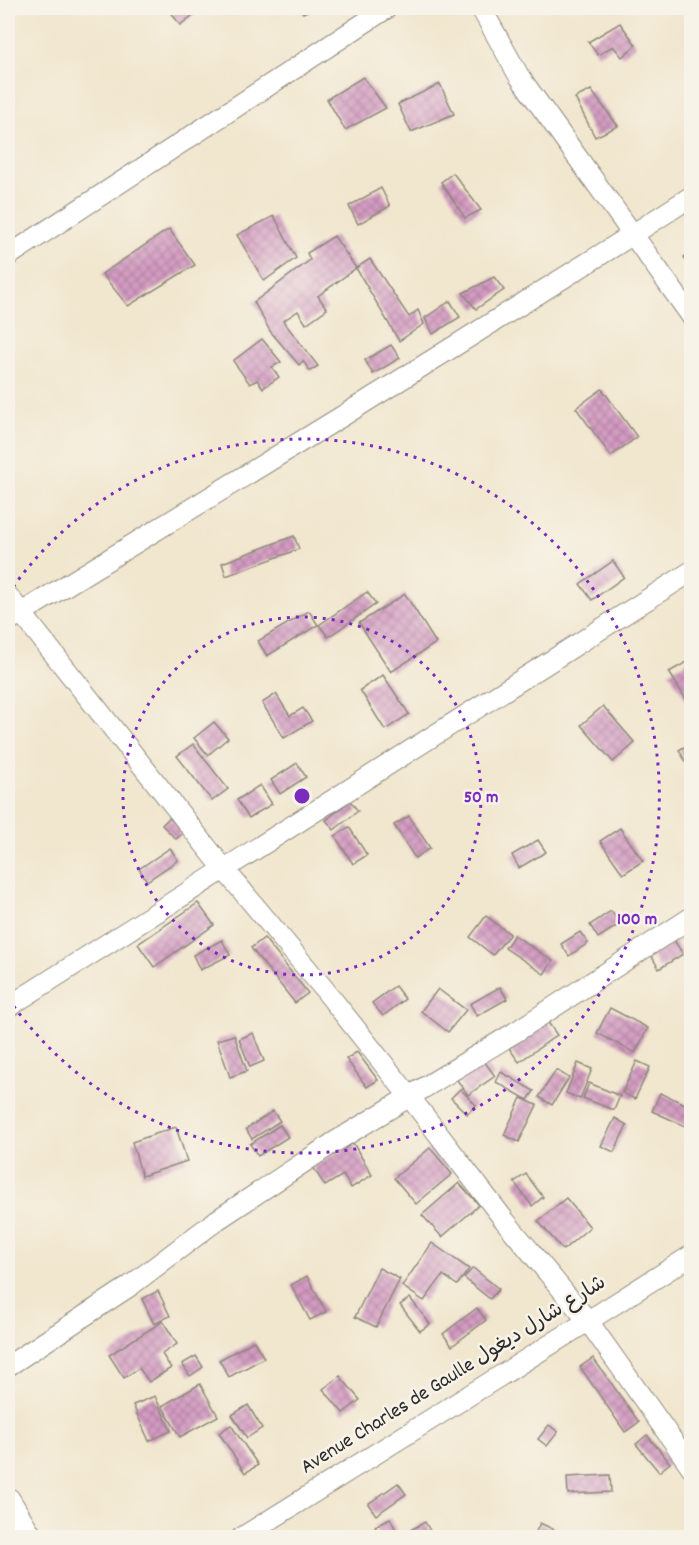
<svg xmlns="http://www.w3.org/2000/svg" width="699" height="1545" font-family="Dekko,'Playpen Sans Arabic',sans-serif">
  <defs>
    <pattern id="building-cross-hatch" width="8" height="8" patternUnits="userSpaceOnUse" patternTransform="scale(1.5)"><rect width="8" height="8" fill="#d49bc2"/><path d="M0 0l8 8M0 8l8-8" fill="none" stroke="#ac7f9e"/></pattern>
  </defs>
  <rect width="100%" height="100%" fill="#f7f3e8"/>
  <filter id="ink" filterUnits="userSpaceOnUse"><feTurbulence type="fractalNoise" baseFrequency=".0167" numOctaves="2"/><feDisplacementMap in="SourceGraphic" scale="12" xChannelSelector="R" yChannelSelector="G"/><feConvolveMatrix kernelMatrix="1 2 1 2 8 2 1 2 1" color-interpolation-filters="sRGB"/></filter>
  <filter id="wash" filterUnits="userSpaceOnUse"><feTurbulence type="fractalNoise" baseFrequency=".008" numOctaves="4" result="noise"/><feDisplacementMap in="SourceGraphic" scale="24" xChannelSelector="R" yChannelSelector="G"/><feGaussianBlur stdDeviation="1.35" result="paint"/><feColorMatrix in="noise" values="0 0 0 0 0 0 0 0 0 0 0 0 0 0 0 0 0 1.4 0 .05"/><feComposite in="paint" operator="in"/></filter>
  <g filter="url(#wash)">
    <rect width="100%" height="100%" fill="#f1e6ce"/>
    <g id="blocks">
      <g fill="url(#building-cross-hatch)">
        <polygon points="168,8 193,8 196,13 180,25"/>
        <polygon points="300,8 314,8 303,13"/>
        <polygon points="620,23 636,45 622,57 613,46 598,55 588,42"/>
        <polygon points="363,77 386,108 345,130 327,99"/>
        <polygon points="440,84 454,114 411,132 398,104"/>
        <polygon points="591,90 618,126 595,137 575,98"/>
        <polygon points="453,173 481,210 465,218 441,182"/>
        <polygon points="381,188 390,206 358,224 349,206"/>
        <polygon points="692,209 692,225 685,212"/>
        <polygon points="274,216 296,258 264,281 237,235"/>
        <polygon points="169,229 195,265 128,306 102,274"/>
        <polygon points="334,236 356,268 318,296 327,309 306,324 298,311 283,321 318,366 310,371 303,361 299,365 270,331 254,302 310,260 307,253"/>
        <polygon points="692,252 692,270 684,257"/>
        <polygon points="370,259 409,317 418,310 424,324 399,341 356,268"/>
        <polygon points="494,277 504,290 476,309 463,293"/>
        <polygon points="450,301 460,317 433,334 425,318"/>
        <polygon points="262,339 281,362 272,367 279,377 263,388 257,380 250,384 233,361"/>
        <polygon points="391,345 400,358 373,374 365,360"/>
        <polygon points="602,389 637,437 611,456 576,408"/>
        <polygon points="294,536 299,549 226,576 222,563"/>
        <polygon points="613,561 624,577 592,600 580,584"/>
        <polygon points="367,592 376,604 328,637 319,625"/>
        <polygon points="405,594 436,643 391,672 359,623"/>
        <polygon points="309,611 318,625 267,656 258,641"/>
        <polygon points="692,659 692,709 669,672"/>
        <polygon points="383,675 409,714 385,730 360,690"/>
        <polygon points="276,694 290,716 303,708 312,721 284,738 262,703"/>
        <polygon points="603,706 635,743 613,762 581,725"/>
        <polygon points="214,722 228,738 208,755 194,738"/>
        <polygon points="692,742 692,761 687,764 679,750"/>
        <polygon points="193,744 228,789 212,801 177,756"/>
        <polygon points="297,763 306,777 280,794 271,780"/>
        <polygon points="260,785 272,804 249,818 237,800"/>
        <polygon points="350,801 358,811 334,830 326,820"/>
        <polygon points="409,816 430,848 415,858 394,825"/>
        <polygon points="169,818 184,832 176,839 162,825"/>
        <polygon points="349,827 367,855 353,864 335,836"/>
        <polygon points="620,828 643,861 623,874 600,841"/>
        <polygon points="538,840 546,852 519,868 512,855"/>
        <polygon points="170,848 178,860 147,881 139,869"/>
        <polygon points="198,903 214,925 154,967 138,944"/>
        <polygon points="611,911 620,924 598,938 590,925"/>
        <polygon points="486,916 510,934 493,955 470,937"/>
        <polygon points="580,932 588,943 569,956 561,944"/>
        <polygon points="514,935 553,961 544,974 505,948"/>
        <polygon points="264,938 308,993 295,1003 251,948"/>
        <polygon points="222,940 230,955 200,970 193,955"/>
        <polygon points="674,940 683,954 659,969 651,955"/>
        <polygon points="395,986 405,999 383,1016 372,1003"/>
        <polygon points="500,987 507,999 477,1016 470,1004"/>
        <polygon points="438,989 466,1010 448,1032 421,1011"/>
        <polygon points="610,1008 648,1028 635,1053 597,1033"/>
        <polygon points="547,1021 557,1035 519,1062 509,1048"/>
        <polygon points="253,1033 264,1061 250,1067 239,1039"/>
        <polygon points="234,1035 247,1071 230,1077 217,1040"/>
        <polygon points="357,1052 378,1080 367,1087 346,1059"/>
        <polygon points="484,1061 495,1076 468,1095 457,1080"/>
        <polygon points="637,1061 650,1067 635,1099 622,1093"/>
        <polygon points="578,1063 592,1069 580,1099 566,1093"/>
        <polygon points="556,1070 569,1078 552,1105 539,1097"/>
        <polygon points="501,1072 534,1091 528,1100 496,1082"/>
        <polygon points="589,1083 620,1096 614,1110 583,1098"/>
        <polygon points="460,1089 476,1105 467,1114 451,1098"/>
        <polygon points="660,1093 692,1107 692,1129 652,1111"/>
        <polygon points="521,1098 537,1105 519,1142 504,1135"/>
        <polygon points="273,1111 280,1121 252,1139 246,1129"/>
        <polygon points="615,1118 627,1125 614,1152 601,1146"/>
        <polygon points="280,1125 288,1137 258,1156 250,1144"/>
        <polygon points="176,1127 187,1161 142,1176 132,1142"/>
        <polygon points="353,1143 372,1175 351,1188 343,1175 325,1186 313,1167"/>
        <polygon points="430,1148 452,1174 416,1204 394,1178"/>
        <polygon points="526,1174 543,1197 532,1206 514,1182"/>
        <polygon points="459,1183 479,1205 442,1237 422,1215"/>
        <polygon points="566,1198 590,1227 563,1250 538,1221"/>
        <polygon points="432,1243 469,1269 457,1285 443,1275 424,1301 402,1286"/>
        <polygon points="379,1268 400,1279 376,1327 355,1317"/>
        <polygon points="473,1268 499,1289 490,1299 464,1278"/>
        <polygon points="307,1276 326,1312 310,1320 291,1285"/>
        <polygon points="158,1291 170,1316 154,1324 142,1299"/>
        <polygon points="410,1298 430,1324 420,1331 400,1305"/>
        <polygon points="477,1308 486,1320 452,1346 443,1334"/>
        <polygon points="163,1321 177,1344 162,1354 171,1368 149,1382 139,1368 124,1378 109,1355"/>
        <polygon points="254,1341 264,1358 229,1377 219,1360"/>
        <polygon points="196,1356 203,1367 190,1376 182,1364"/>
        <polygon points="593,1358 639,1422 625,1432 580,1367"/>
        <polygon points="340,1376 360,1400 343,1413 323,1389"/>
        <polygon points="200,1384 218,1416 180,1437 162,1406"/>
        <polygon points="155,1396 171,1431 149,1441 133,1405"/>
        <polygon points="248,1405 262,1428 247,1438 232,1415"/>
        <polygon points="231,1425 258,1465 245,1473 219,1433"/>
        <polygon points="549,1425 558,1432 547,1446 538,1439"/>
        <polygon points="647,1435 670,1463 659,1472 636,1444"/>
        <polygon points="610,1475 611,1492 568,1494 567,1477"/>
        <polygon points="398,1483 406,1494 376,1515 368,1504"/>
        <polygon points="390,1518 400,1538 381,1538 375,1526"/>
        <polygon points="425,1522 434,1538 408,1538 405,1533"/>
        <polygon points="540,1523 559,1532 556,1538 536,1538 534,1536"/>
      </g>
    </g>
  </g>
  <g filter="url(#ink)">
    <use href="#blocks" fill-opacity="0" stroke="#8e887c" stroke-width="1.5"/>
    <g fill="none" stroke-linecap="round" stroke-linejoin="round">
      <defs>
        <g id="minor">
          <polyline points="481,8 519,76 692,317"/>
          <polyline points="8,256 387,8"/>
          <polyline points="8,596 224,869 324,989 409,1096 505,1221 588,1321 692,1468"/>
          <polyline points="8,621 349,412 632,235 692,196"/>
          <polyline points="8,1007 692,571"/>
          <polyline points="8,1366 130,1286 217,1220 333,1143 514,1033 692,917"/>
          <polyline points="241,1538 588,1321 692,1255"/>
        </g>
        <polyline id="tertiary" points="8,1500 31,1538"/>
      </defs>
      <use href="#minor" stroke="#8e887c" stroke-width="22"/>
      <use href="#tertiary" stroke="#8e887c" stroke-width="26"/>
      <use href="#minor" stroke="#fff" stroke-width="20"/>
      <use href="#tertiary" stroke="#fff" stroke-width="24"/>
    </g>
  </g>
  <g fill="none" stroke="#7b2cbf" stroke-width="3" stroke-dasharray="3 6">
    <circle cx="302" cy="796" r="179"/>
    <path d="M8 594A357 357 0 1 1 8 998"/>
  </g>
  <g text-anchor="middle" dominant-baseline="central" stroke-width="5" stroke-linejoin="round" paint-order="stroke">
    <g font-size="21" fill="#2b2b2b" stroke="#f7f3e8">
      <text transform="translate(454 1376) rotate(-32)">Avenue Charles de Gaulle شارع شارل ديغول</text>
    </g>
  </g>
  <circle cx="302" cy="796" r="9" fill="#7b2cbf" stroke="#f7f3e8" stroke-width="3"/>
  <g font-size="18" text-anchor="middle" font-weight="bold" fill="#7b2cbf" stroke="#f7f3e8" stroke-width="5" stroke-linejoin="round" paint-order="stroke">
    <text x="481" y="802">50 m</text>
    <text x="637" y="924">100 m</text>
  </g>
  <rect width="699" height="1545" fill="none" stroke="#f7f3e8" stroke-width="30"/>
</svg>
